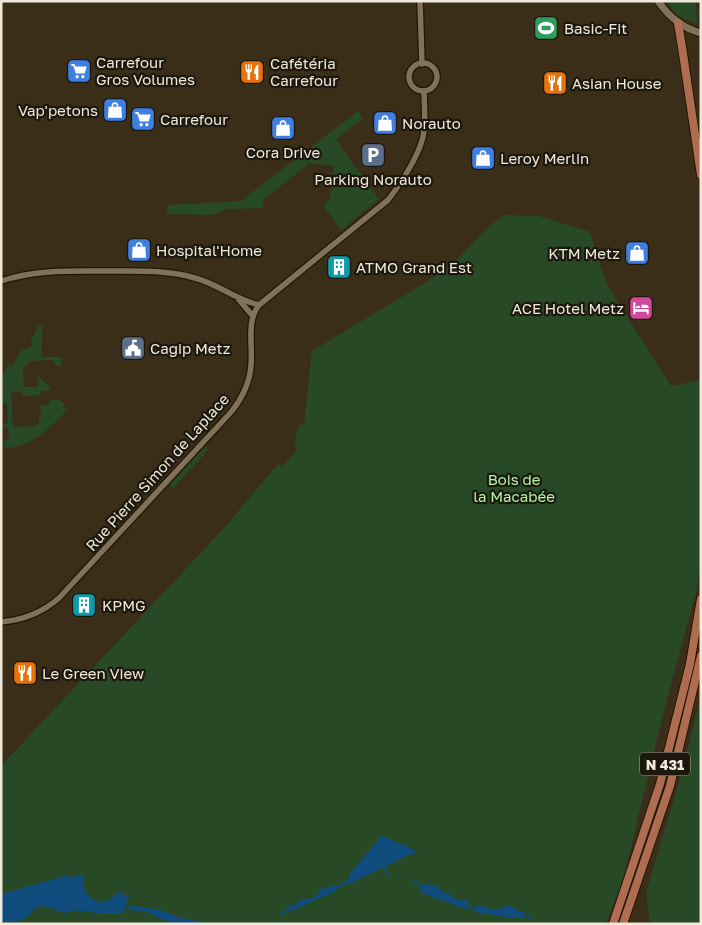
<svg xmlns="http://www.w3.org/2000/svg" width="702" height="925" font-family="'Golos Text',sans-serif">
  <rect width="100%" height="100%" fill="#3b2e19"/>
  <g fill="#274925">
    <polygon points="666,1 696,1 697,24 678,16"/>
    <polygon points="358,111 363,118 336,140 379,199 341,230 323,206 330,198 334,166 310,163 264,199 263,208 226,209 212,215 166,214 168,205 241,201"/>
    <polygon points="503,215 539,216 590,232 607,285 671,386 701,380 701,560 696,592 662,718 624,877 606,924 1,924 1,766 223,529 278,464 282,466 295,453 296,433 299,425 304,424 312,351 425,283 454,263 480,235"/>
    <path d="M 38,325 L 43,327 L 41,357 L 61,357 L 61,366 L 55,366 L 54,360 L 29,361 L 27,366 L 23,367 L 24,387 L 37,387 L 38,376 L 50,387 L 50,395 L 49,390 L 41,391 L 41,395 L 21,396 L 21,391 L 11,392 L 12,406 L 17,406 L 12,407 L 13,427 L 36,426 L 39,423 L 39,417 L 41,417 L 40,405 L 49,405 L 50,400 L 59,400 L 65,404 L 63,407 L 65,409 L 68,406 L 68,409 C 50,429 33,445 5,449 L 4,440 L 9,439 L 8,428 L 4,428 L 3,424 L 8,423 L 7,403 L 2,403 L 1,399 L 1,372 L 4,373 L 9,364 L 13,365 L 22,348 L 26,349 L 31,347 L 32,343 L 31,339 L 32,336 L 34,336 Z"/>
    <polygon points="205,446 210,450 208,450 175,486 176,487 173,488 170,484"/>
    <polygon points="701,696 701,924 650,924 646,893 679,782"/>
  </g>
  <g fill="#104c7e">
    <polygon points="382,836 417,851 345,886 351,872"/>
    <path d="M 84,874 C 78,898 103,912 118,892 L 129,896 L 122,914 C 117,914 112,914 106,914 C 92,914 79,907 66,913 C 57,912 48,904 38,907 C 32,909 30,915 26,918 C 19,922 9,923 1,921 L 1,894 L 69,875 L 70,878 Z"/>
    <path d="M 424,883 C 431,887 438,883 443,892 L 450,894 L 455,899 L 467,900 L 469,902 L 466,909 L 422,893 L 420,891 Z"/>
    <polygon points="334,885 338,886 336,891 291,911 288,906 291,904 295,906 298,902 305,898 307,900 317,896 321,888 324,889"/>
    <polygon points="131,905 165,911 176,917 203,922 203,924 179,924 161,919 147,912 130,910"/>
    <path d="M 476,905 C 482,906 491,910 497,909 C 508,907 508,902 519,912 L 525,912 L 523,918 L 513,918 L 475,912 Z"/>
  </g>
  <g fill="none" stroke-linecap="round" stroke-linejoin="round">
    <g stroke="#104c7e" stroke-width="2">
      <polyline points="383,866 388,874"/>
      <polyline points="414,881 422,887"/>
      <polyline points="338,886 347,882"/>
      <polyline points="466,905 472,909 478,909"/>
      <polyline points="122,907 133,908"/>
      <polyline points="281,913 291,909"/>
      <polyline points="522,915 532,918"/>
    </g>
    <defs>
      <g id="tertiary">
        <polyline points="420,1 422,64"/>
        <circle cx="423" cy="77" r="14"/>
        <path d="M 1,281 C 38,269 74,271 112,271 C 140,271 168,270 195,278 C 218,284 236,300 259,305"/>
        <polyline points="239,300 252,315"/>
        <path d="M 1,622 C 23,620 42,613 59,598 L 232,411 C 242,398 250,383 251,365 C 253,346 246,321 259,305 L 388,200 C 401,183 422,152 424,131 C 426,118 424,104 424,91"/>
      </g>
      <path id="secondary" d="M 658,1 C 669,17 682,28 701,33"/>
      <g id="trunk">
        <polyline points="678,23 682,47 701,175"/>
        <polyline points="613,924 660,784 690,664 701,599"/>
        <polyline points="623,924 670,786 701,656"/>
      </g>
    </defs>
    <use href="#tertiary" stroke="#221602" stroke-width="8"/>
    <use href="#secondary" stroke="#221602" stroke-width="9"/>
    <use href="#trunk" stroke="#221602" stroke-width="10"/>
    <use href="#tertiary" stroke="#80725a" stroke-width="5.5"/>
    <use href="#secondary" stroke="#80725a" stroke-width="7"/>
    <use href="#trunk" stroke="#ae6c51" stroke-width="8"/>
  </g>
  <defs>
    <symbol id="stadium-square" viewBox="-11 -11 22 22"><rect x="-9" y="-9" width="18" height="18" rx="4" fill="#2e9e5b" stroke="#1d180e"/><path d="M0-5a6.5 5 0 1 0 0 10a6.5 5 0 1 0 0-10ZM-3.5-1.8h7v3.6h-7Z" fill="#fff"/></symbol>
    <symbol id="supermarket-square" viewBox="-11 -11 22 22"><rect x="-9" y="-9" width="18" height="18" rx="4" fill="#3f7fe0" stroke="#1d180e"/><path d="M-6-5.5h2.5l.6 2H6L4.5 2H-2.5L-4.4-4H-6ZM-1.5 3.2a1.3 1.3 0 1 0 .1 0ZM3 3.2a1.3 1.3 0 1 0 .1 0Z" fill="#fff"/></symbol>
    <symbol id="restaurant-square" viewBox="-11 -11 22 22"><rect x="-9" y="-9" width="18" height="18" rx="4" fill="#e8710a" stroke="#1d180e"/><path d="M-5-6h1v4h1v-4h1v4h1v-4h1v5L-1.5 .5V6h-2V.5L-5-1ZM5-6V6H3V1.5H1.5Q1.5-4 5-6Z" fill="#fff"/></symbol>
    <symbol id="shop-square" viewBox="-11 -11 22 22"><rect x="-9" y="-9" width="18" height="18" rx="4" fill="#3f7fe0" stroke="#1d180e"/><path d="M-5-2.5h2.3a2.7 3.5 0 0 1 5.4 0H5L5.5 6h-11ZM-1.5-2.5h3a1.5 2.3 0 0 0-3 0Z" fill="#fff"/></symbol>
    <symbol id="parking-square" viewBox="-11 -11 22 22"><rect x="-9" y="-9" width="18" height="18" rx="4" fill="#5c6f8a" stroke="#1d180e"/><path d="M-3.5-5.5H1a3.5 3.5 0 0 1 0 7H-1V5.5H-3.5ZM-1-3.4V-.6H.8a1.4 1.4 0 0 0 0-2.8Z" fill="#fff"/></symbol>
    <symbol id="building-square" viewBox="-11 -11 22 22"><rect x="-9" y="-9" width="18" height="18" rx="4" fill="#0f9aa8" stroke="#1d180e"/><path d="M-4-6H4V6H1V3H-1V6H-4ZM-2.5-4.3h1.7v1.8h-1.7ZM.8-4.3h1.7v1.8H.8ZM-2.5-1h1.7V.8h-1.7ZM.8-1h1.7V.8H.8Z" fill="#fff"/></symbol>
    <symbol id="hotel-square" viewBox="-11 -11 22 22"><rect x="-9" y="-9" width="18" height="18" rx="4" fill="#d1479c" stroke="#1d180e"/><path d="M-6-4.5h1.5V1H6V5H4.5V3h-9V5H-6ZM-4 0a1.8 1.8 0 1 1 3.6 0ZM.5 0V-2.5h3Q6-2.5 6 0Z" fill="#fff"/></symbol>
    <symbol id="civic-square" viewBox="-11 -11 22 22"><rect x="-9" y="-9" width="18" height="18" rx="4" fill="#5c6f8a" stroke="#1d180e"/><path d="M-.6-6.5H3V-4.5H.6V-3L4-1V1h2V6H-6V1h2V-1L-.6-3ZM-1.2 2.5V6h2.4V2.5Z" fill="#fff"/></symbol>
  </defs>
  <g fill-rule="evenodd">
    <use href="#stadium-square" x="532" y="14" width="28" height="28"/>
    <use href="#supermarket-square" x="65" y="57" width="28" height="28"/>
    <use href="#restaurant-square" x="238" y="58" width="28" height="28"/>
    <use href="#restaurant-square" x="541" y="69" width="28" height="28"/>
    <use href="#shop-square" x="101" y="96" width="28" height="28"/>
    <use href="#supermarket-square" x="129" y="105" width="28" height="28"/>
    <use href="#shop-square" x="371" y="109" width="28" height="28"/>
    <use href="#shop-square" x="269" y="114" width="28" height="28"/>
    <use href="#parking-square" x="359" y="141" width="28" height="28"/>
    <use href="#shop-square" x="469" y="144" width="28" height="28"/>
    <use href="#shop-square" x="125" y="236" width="28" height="28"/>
    <use href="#shop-square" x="623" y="239" width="28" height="28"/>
    <use href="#building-square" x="325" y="253" width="28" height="28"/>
    <use href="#hotel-square" x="627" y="294" width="28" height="28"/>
    <use href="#civic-square" x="119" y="334" width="28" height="28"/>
    <use href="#building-square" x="70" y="591" width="28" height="28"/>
    <use href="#restaurant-square" x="11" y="659" width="28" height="28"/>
  </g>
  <g text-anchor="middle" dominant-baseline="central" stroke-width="4.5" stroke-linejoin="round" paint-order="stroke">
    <rect fill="#1d180e" stroke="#b1aa9e" stroke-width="1" x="640" y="752.5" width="50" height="23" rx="4"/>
    <g font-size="14" font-weight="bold" fill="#f0e8db">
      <text x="665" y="764">N 431</text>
    </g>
    <g font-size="15" fill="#f0e8db" stroke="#1d180e" text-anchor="start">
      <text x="564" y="28">Basic-Fit</text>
      <text x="96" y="62">Carrefour<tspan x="96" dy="17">Gros Volumes</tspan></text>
      <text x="270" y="63">Cafétéria<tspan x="270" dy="17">Carrefour</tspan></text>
      <text x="572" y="83">Asian House</text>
      <text x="98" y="110" text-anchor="end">Vap'petons</text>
      <text x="160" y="119">Carrefour</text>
      <text x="402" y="123">Norauto</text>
      <text x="283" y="152" text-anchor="middle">Cora Drive</text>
      <text x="500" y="158">Leroy Merlin</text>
      <text x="373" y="179" text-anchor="middle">Parking Norauto</text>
      <text x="156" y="250">Hospital'Home</text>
      <text x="620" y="253" text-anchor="end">KTM Metz</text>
      <text x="356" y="267">ATMO Grand Est</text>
      <text x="624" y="308" text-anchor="end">ACE Hotel Metz</text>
      <text x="150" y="348">Cagip Metz</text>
      <text x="102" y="605">KPMG</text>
      <text x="42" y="673">Le Green View</text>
    </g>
    <g font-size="15" fill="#f0e8db" stroke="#1d180e">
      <text transform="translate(157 472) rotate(-48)">Rue Pierre Simon de Laplace</text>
    </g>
    <g font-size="15" fill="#acf7a6" stroke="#1d180e">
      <text x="514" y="479">Bois de<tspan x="514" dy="17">la Macabée</tspan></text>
    </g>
  </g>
  <rect width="702" height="925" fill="none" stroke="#f0e8db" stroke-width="5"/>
</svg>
